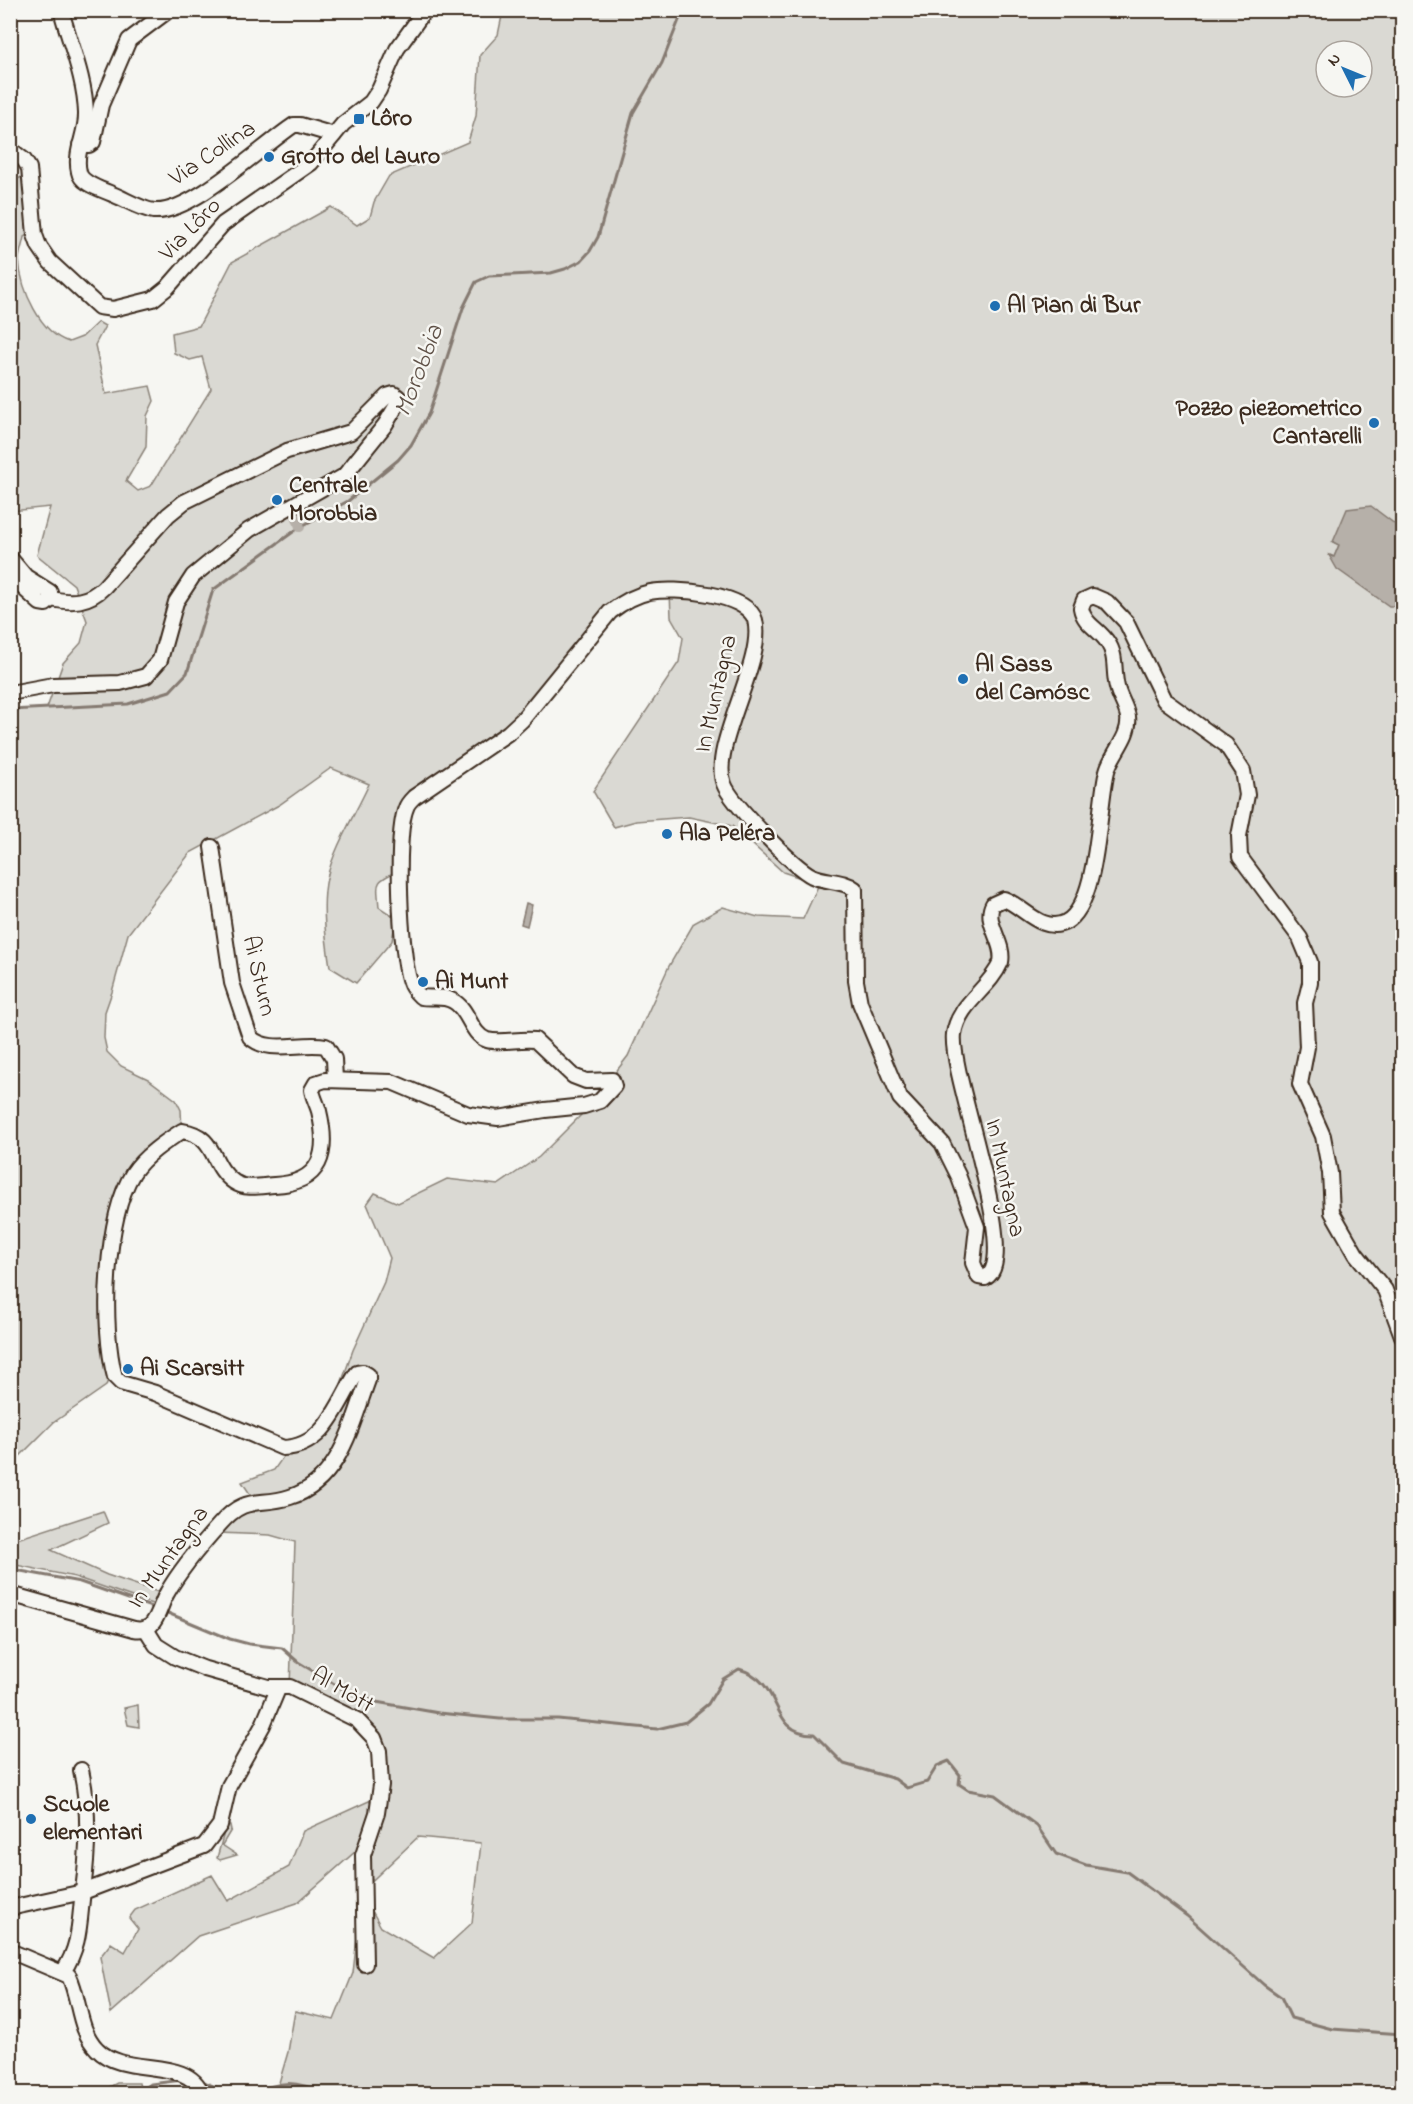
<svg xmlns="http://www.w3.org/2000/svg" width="1413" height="2104" font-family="'Indie Flower',sans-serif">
  <rect width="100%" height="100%" fill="#f6f6f2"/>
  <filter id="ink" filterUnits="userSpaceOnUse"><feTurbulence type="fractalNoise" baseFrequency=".0167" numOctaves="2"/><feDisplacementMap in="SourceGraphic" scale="12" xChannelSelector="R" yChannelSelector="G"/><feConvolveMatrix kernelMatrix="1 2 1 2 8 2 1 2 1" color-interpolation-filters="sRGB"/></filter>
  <g filter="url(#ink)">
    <g fill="#dad9d3" stroke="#8a8278" stroke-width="1.5" fill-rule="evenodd">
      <path d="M 498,11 L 1402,11 L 1402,551 L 1400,528 L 1333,542 L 1339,545 L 1334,557 L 1330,555 L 1398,606 L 1402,601 L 1402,2093 L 276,2093 L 288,2052 L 295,2011 L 334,2020 L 353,1973 L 362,1893 L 381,1927 L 434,1958 L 472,1923 L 481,1843 L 418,1837 L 357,1895 L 364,1844 L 297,1903 L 198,1936 L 111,2013 L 100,1957 L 111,1943 L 125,1952 L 138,1929 L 129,1918 L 135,1910 L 212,1875 L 228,1901 L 289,1867 L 303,1831 L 380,1796 L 374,1738 L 290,1687 L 295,1542 L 270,1535 L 219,1533 L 234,1515 L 261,1500 L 250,1494 L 242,1482 L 274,1470 L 285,1454 L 325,1429 L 353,1350 L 384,1282 L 390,1258 L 367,1204 L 375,1193 L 398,1203 L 447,1179 L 498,1185 L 539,1157 L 588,1108 L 628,1056 L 669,966 L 694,923 L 723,907 L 758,917 L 803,919 L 819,884 L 783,872 L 732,826 L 689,817 L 636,821 L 614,827 L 593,791 L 679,662 L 683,638 L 671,617 L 670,591 L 624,601 L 522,720 L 414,797 L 397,871 C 374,882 377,882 379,907 L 396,918 L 392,941 L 356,983 L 330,967 C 326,940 321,906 327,878 C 334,847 356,813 369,784 L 331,768 L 279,805 L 190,853 L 128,934 L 112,992 L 105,1012 L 104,1038 L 107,1052 L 121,1066 L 148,1079 L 176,1100 L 181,1110 L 182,1131 L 134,1172 L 111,1241 L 112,1367 L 106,1386 L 53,1423 L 17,1459 L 10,1434 L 11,710 L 47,708 L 63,663 L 81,643 L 87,621 L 74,585 L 37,555 L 50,507 L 11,511 L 11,181 L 31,174 L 35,230 L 24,237 C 23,244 19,253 19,260 C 21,290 40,333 69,342 L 82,337 L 98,322 L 105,326 L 95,345 L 106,394 L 150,386 L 154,401 L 147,416 L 146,447 L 126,481 L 138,491 L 151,486 L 211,389 L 202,357 L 190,360 L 174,353 L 172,333 L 199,326 L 232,262 L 331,207 L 357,225 L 370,217 L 374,202 L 389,176 L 468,142 L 476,116 L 480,55 L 498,35 L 502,16 ZM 1326,51 L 1362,51 L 1362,87 L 1326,87 Z"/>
      <polygon points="103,1511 108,1523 51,1550 107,1575 161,1593 155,1605 75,1577 11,1564 11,1541"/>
      <polygon points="138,1705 139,1727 128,1725 124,1708"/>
      <polygon points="226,1825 230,1825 231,1830 222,1845 237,1855 220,1860 217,1858"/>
      <polygon points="117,2083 139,2083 141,2093 98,2093"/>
    </g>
    <g fill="#b6b0a9" stroke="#857a71" stroke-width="1.5">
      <polygon points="1371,506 1400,528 1402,601 1398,606 1389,606 1337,569 1329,555 1334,557 1339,545 1333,542 1347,509"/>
      <polygon points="526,903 532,905 527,926 521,924"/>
    </g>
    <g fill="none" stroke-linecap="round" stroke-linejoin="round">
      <g stroke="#857a71" stroke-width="3">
        <polyline points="10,710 128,704 170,691 187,673 213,590 300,527 348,501 398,460 411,445 429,413 463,308 476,282 489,276 551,273 565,269 581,261 590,251 598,237 633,113 662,63 683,10"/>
        <polyline points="10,1569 80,1582 157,1609"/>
        <path d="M 163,1611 L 230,1639 L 249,1644 L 282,1648 L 298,1662 L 346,1691 L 376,1702 L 439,1713 L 500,1719 L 558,1719 L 657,1729 L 686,1722 L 708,1704 L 723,1679 L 739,1669 C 786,1682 767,1734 814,1734 L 844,1764 L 895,1779 L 907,1788 L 927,1782 L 937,1766 L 949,1761 L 960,1775 L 959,1784 L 968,1790 L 995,1795 L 1037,1826 L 1056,1854 L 1086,1865 L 1127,1872 L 1187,1916 L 1264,1985 L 1281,1997 L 1291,2018 L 1332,2029 L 1402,2034"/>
        <polyline points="200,2080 231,2094"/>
        <polyline points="136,2094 151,2084 182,2080"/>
        <path d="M 252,2094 C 281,2080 296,2080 326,2094"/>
      </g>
      <polyline stroke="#b6b0a9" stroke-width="10" points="296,515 300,527"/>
      <defs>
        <g id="minor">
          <path d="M 61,10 C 70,44 85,78 86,113 C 87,133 74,152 79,172 C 81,184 101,189 112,194 C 125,199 140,209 154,211 C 191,214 262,146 294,125 L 300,125 L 334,135"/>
          <polyline points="80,145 89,145 93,142 101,105 129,40 169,10"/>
          <polyline points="10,149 24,160 29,168 35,235 39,246 50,262 99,307 113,309 153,299 168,287 223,224 311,163 343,124 371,102 379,90 397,49 425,10"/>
          <polyline points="10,558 26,577 50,592 51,599 46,604 40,603 10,576"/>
          <path d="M 10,693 L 53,685 L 120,683 L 146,676 L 160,660 L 176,602 L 193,576 L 249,530 L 344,476 L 385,425 L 398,403 L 398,397 L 394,394 L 387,396 L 351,432 L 287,451 L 184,502 L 168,515 L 104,587 C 88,603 72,603 51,599"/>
          <path d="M 212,847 L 232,983 L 250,1037 C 269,1055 302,1041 326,1046 L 334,1059 L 335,1080"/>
          <path d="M 10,1594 L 134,1629 C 140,1630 146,1630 151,1625 C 159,1617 161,1603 167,1593 C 181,1568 201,1545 220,1524 C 246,1494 259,1507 290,1497 C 340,1482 352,1423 368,1380 L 368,1375 L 363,1372 L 357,1373 C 338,1402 326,1447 283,1448 L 155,1393 L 121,1383 L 115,1377 C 101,1327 105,1218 133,1173 C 144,1156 165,1142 182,1131 C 218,1136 209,1165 234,1182 C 246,1190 261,1186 274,1185 C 322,1183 329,1153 319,1111 C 317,1104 313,1097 312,1090 L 316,1083 L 325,1080 L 392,1082 L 468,1114 L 498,1118 L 545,1110 L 584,1106 L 600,1101 L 614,1086 L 612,1080 L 586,1081 L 573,1076 L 535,1040 C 519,1038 502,1044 487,1040 C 470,1034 469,1009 453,1001 C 443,995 432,999 421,997 C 416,992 412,989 410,982 C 400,955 395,834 406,808 C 407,804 411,800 414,797 L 508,733 L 522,720 L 610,612 C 623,602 635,595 650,592 C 674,587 747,593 755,620 C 766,661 709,747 724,784 C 731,803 794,867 812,876 C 825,882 843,880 855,889 L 856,981 L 860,1003 L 900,1098 L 942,1143 L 958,1175 L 977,1227 L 973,1263 L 979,1277 L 985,1278 C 1023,1261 949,1075 954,1034 C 959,1002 989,990 1001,962 C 1005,942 983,922 993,904 L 1004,899 C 1023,906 1042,934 1066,922 C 1099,904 1098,807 1107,771 C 1111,754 1131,736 1128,717 C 1126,706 1119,697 1117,687 C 1113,672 1117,656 1108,643 C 1100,629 1084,625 1081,608 L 1084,600 L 1093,596 L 1107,602 L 1126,622 L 1164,700 L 1226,745 L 1243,771 L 1247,795 L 1239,836 L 1240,857 L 1300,938 L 1310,962 L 1310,983 L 1305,1003 L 1307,1047 L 1300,1084 L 1323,1136 L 1330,1173 L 1332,1212 L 1356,1254 L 1385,1290 L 1402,1336"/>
          <polyline points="146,1629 156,1645 175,1657 205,1669 268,1687 290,1687 357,1720 374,1738 379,1751 381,1785 377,1813 363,1855 365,1964"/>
          <polyline points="10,1908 83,1892 204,1846 220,1825 229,1786 263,1725 278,1689"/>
          <path d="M 10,1951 L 69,1976 C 80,1999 78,2030 97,2049 C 124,2078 188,2055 202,2094"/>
          <path d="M 63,1972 C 81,1945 79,1921 83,1891 C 88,1850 90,1812 81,1770"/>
        </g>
      </defs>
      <use href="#minor" stroke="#3b2a1e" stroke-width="18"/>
      <use href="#minor" stroke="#f6f6f2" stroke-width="14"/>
    </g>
  </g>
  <g fill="#1f6fb2" stroke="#f6f6f2" stroke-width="2">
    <rect x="353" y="113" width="12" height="12" rx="3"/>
    <circle cx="269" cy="157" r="6"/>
    <circle cx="995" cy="306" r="6"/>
    <circle cx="1374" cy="423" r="6"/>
    <circle cx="277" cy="500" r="6"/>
    <circle cx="963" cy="679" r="6"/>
    <circle cx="667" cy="834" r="6"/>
    <circle cx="423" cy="982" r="6"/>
    <circle cx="128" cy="1369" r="6"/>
    <circle cx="31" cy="1819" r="6"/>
  </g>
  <g text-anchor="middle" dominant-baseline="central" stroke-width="5" stroke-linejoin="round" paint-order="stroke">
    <g font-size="24" font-weight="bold" fill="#3b2a1e" stroke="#f6f6f2" text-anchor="start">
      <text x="371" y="119">Lôro</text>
      <text x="281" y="157">Grotto del Lauro</text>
      <text x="1007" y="306">Al Pian di Bur</text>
      <text x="1362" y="409" text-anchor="end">Pozzo piezometrico<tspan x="1362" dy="28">Cantarelli</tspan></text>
      <text x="289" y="486">Centrale<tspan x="289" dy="28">Morobbia</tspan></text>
      <text x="975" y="665">Al Sass<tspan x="975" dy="28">del Camósc</tspan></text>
      <text x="679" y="834">Ala Peléra</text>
      <text x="435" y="982">Ai Munt</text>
      <text x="140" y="1369">Ai Scarsitt</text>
      <text x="43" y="1805">Scuole<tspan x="43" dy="28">elementari</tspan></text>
    </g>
    <g font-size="24" fill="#3b2a1e" stroke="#f6f6f2">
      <text transform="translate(213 154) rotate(-34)">Via Collina</text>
      <text transform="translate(191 230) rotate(-46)">Via Lôro</text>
      <text transform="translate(717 694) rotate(-77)">In Muntagna</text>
      <text transform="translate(258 976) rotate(77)">Ai Sturn</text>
      <text transform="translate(1004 1178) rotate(78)">In Muntagna</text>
      <text transform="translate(169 1558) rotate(-54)">In Muntagna</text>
      <text transform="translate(342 1691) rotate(30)">Al Mòtt</text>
    </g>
    <g font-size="26" font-style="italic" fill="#605248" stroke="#f6f6f2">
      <text transform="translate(420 371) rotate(-69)">Morobbia</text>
    </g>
  </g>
  <rect width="1413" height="2104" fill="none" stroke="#f6f6f2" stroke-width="36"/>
  <rect x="18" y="18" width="1377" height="2068" fill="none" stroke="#3b2a1e" stroke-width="2" filter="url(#ink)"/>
  <g transform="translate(1344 69) rotate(313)"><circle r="28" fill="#f6f6f2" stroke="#aba49d" stroke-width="1.5"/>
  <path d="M0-4.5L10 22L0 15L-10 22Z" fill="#1f6fb2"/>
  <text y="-9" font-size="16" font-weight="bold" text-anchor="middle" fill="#3b2a1e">N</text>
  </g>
</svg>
